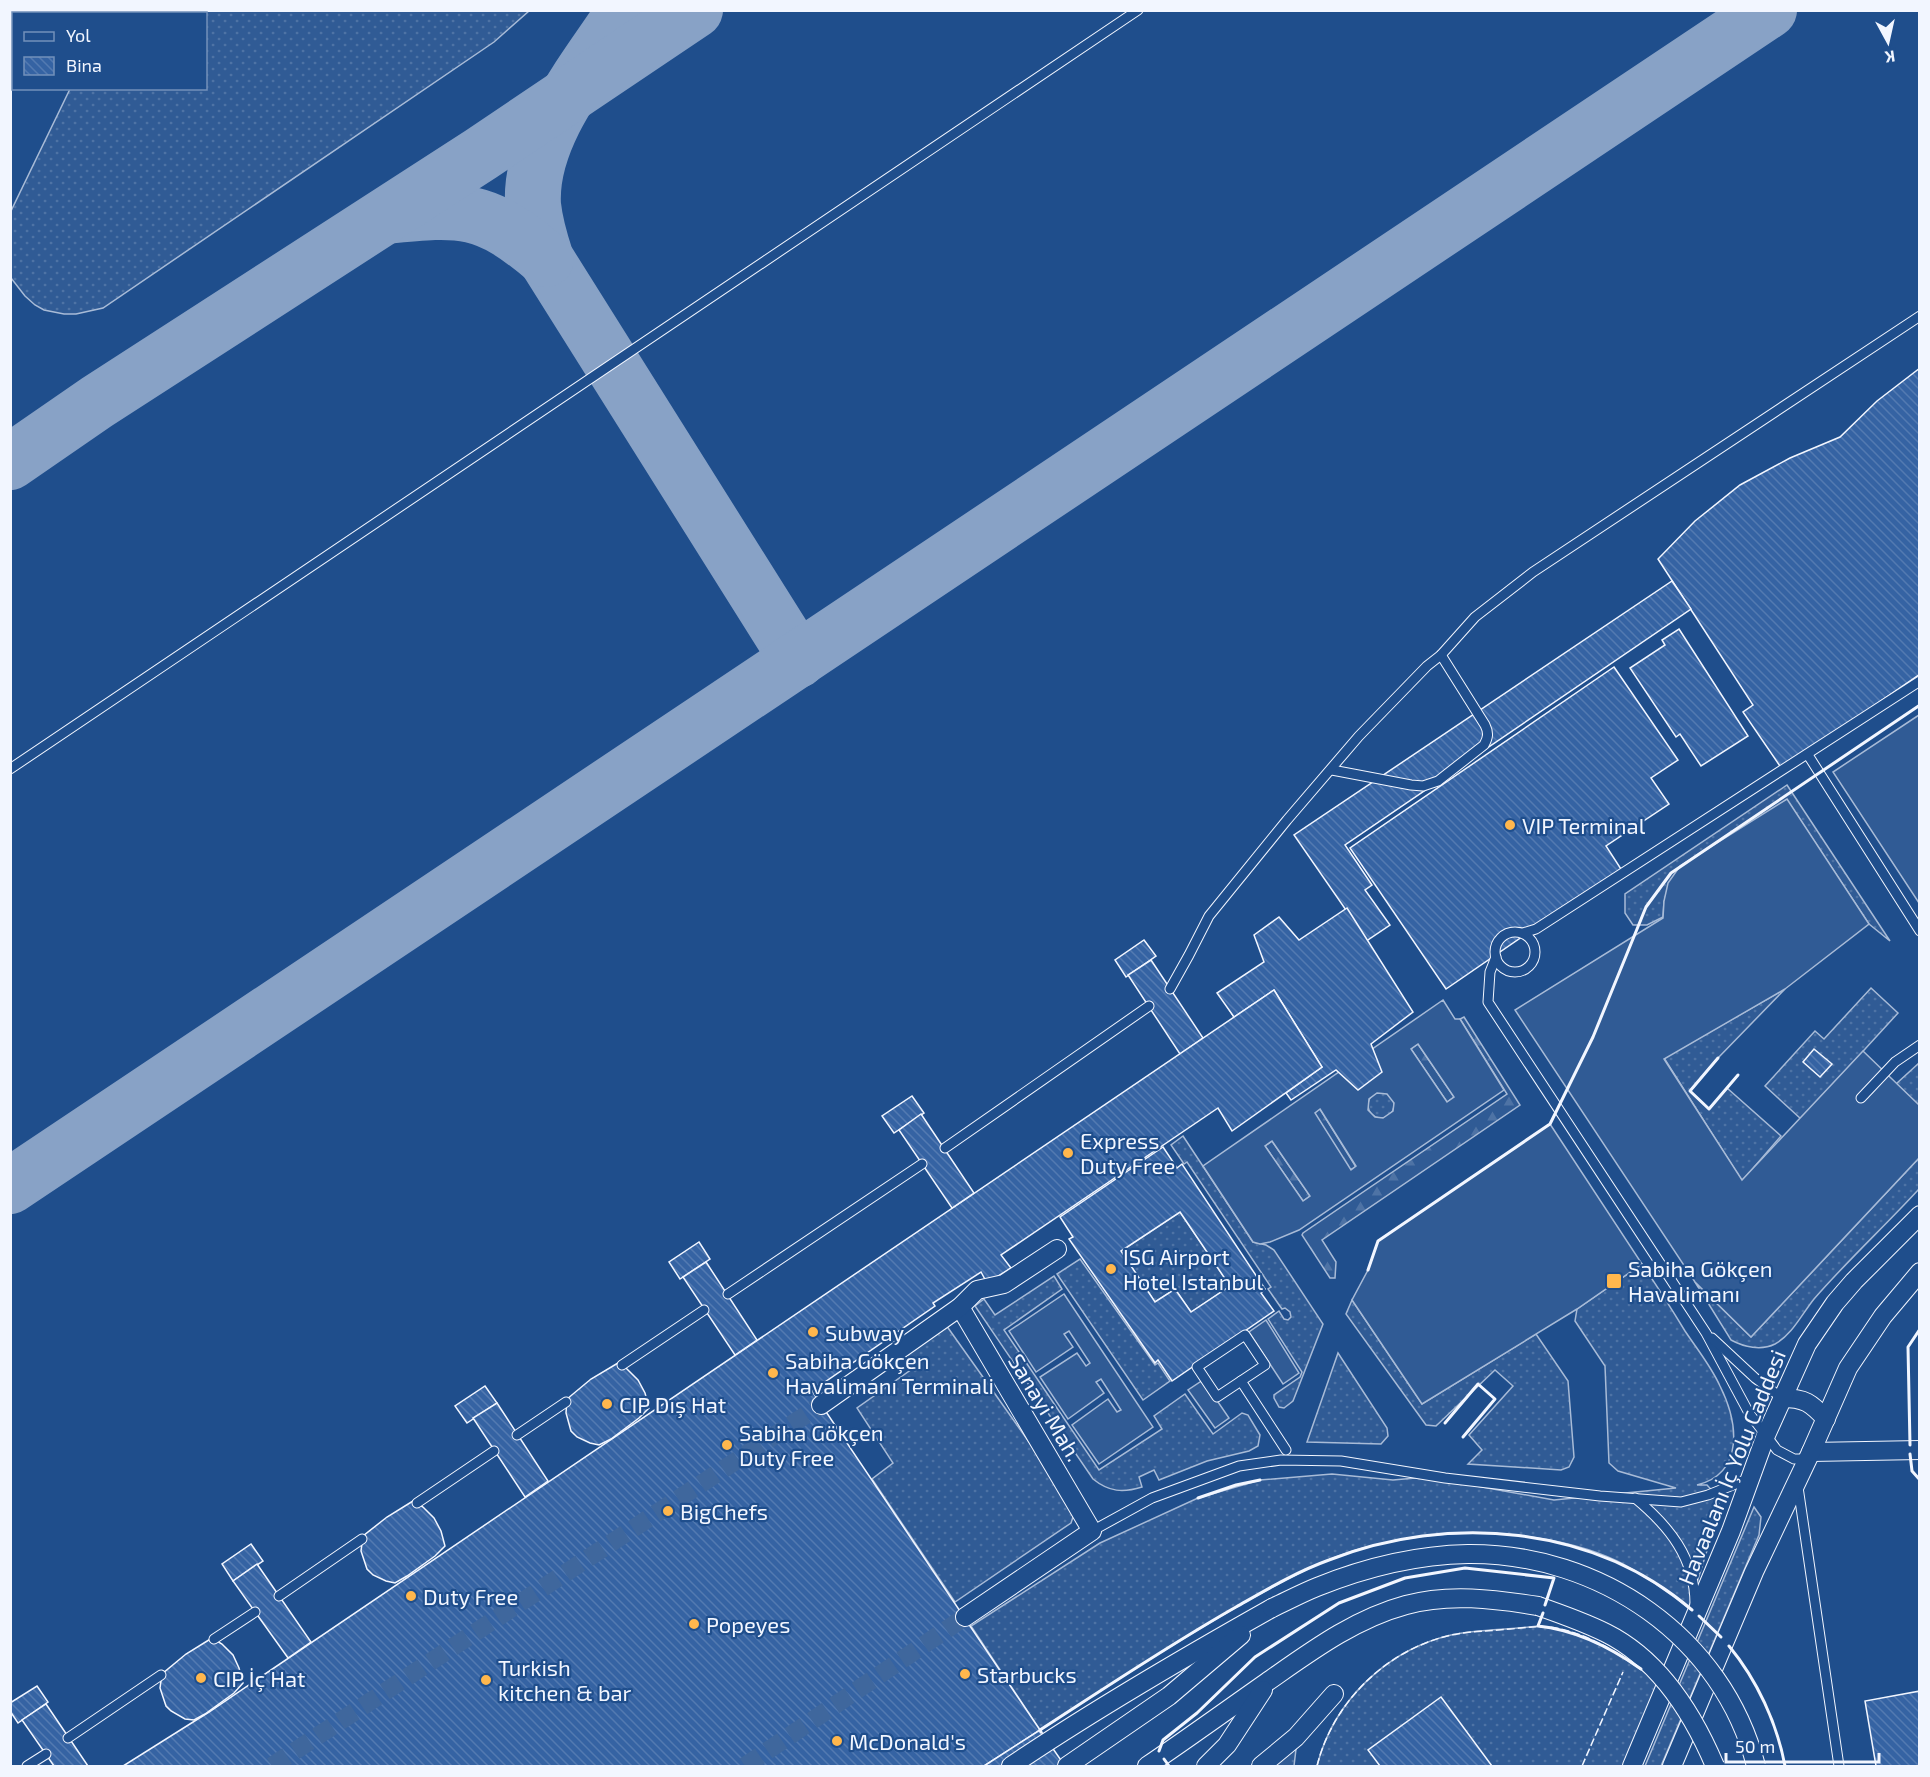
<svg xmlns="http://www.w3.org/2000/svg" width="1930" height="1777" font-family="'Exo 2',sans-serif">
  <defs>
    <pattern id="grass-dots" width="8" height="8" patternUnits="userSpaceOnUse" patternTransform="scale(1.5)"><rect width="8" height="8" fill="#305b95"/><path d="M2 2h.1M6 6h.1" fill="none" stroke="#4e73a5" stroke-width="1.8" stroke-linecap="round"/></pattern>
    <pattern id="forest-firs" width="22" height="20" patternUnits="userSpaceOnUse" patternTransform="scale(1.5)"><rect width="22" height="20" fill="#305b95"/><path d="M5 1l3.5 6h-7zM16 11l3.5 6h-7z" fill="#4e73a5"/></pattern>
    <pattern id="building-back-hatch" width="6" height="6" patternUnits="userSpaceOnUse" patternTransform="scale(1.5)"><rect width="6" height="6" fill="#3563a3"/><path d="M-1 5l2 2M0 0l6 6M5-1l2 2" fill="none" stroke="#537ab1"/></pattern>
  </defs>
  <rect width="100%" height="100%" fill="#1f4e8c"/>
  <g fill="url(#grass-dots)" stroke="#a8bbd7" stroke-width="1.5">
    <polygon points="108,11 108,10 529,11 494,42 103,308 76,314 64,314 44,310 35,305 25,296 11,278 11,211 70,89 206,88 206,14 106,13"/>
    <polygon points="1787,785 1890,941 1869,924 1787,800 1664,901 1663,917 1647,925 1633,925 1625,913 1625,894"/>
    <polygon points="1871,988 1898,1013 1801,1119 1765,1086 1815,1031 1824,1039"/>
    <polygon points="1785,989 1718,1058 1690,1091 1709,1109 1727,1088 1781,1136 1742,1181 1664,1058"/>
    <polygon points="1919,1063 1920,1063 1919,1105 1896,1084"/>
    <circle cx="1381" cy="1105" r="13"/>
    <polygon points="1183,1136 1253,1242 1266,1245 1274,1250 1323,1324 1293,1401 1284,1408 1279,1407 1274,1398 1274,1395 1300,1377 1302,1372 1268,1319 1279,1311 1284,1319 1288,1320 1291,1317 1290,1312 1285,1308 1282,1309 1268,1289 1271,1287 1187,1162 1184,1164 1171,1145"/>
    <path d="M 1919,1158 L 1919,1189 C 1885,1226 1847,1261 1814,1299 C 1802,1314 1792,1335 1775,1344 C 1761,1351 1744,1347 1731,1340 L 1695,1282 L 1751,1337 Z"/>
    <polygon points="1180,1212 1230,1286 1191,1312 1175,1289 1155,1302 1121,1251"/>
    <polygon points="1080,1259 1155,1365 1158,1363 1170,1381 1143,1400 1057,1274"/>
    <path d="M 1642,1264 C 1657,1286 1671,1308 1685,1331 C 1697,1349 1711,1366 1720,1386 C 1738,1422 1745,1473 1697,1485 L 1707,1485 L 1717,1496 L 1720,1509 L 1689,1608 C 1666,1591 1643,1574 1617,1561 C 1586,1546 1551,1539 1516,1535 C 1466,1530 1413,1535 1363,1548 C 1319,1560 1280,1583 1240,1605 C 1172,1644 1106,1687 1040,1730 L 971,1626 L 1100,1543 L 1198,1498 L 1260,1480 L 1332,1474 L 1393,1480 L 1427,1477 L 1554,1500 L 1676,1488 L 1618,1471 L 1609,1463 L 1605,1366 L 1575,1321 L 1577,1309 Z"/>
    <path d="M 1054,1276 L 1062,1289 L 1004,1330 L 1099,1470 L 1162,1429 L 1154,1416 L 1185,1394 L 1213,1434 L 1242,1413 L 1248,1415 L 1260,1435 L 1258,1446 L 1249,1451 L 1207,1461 L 1159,1480 L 1154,1470 L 1139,1477 L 1142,1487 C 1123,1493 1109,1492 1093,1479 L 975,1306 L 984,1299 L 995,1315 Z"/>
    <polygon points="1352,1300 1422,1404 1536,1334 1568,1381 1574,1457 1569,1467 1561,1470 1468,1464 1482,1450 1469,1435 1513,1386 1495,1370 1436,1426 1426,1425 1346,1314"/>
    <polygon points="946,1325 1066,1494 1074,1514 1071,1523 955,1602 872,1479 893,1463 857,1408 912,1369 904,1355"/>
    <polygon points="1338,1353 1387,1428 1388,1436 1381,1444 1307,1442"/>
    <polygon points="1754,1507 1761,1517 1759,1535 1661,1766 1645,1766"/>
    <path d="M 1538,1626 C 1585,1631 1625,1655 1661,1685 L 1623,1766 L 1317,1766 C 1333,1702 1386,1650 1451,1635 C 1480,1629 1509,1630 1538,1626 Z"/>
    <polygon points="1293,1748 1296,1749 1294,1766 1273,1766"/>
  </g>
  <g fill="url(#forest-firs)" stroke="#a8bbd7" stroke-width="1.5">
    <polygon points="1464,1017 1520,1105 1322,1240 1336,1262 1335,1278 1330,1278 1302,1235 1303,1233 1507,1094 1460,1019"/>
    <polygon points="1418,1044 1454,1097 1447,1102 1411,1049"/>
    <polygon points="1320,1109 1356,1167 1350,1170 1314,1113"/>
    <polygon points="1272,1141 1310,1196 1303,1201 1265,1146"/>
  </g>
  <g fill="#305b95" stroke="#a8bbd7" stroke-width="1.5" fill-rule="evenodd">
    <polygon points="1919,715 1919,903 1833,772"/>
    <polygon points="1787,799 1869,924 1785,989 1664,1059 1742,1180 1863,1051 1919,1105 1919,1158 1751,1337 1695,1282 1515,1010 1663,918 1664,901 1668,883 1680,866"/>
    <path d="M 1443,1000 L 1455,1019 L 1460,1019 L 1504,1090 L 1299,1230 L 1270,1242 L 1260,1244 L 1253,1242 L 1203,1166 ZM 1418,1044 L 1454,1097 L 1447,1102 L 1411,1049 ZM 1377,1093 L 1387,1094 L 1394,1103 L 1393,1111 L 1383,1118 L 1375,1117 L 1368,1110 L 1369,1099 ZM 1320,1109 L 1356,1166 L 1351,1170 L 1315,1113 ZM 1272,1141 L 1310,1196 L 1303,1201 L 1265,1146 Z"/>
    <polygon points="1550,1124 1642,1264 1577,1309 1422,1404 1352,1300 1368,1270 1378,1241"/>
    <polygon points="1064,1294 1153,1427 1099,1464 1072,1425 1108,1399 1117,1412 1121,1410 1101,1379 1096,1382 1104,1393 1068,1419 1040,1377 1077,1353 1086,1366 1090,1363 1069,1331 1064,1334 1073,1347 1036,1372 1009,1331"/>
    <polygon points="1266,1320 1299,1373 1283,1384 1249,1332"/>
    <polygon points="1203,1380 1229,1418 1215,1428 1188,1390"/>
  </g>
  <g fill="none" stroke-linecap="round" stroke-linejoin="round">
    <g stroke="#88a2c6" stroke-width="56">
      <path d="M 625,10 C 588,67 529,135 533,205 C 535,224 540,241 546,259 L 798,660"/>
      <polyline points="32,14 34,10"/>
      <polyline points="10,55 14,49"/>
      <path d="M 386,216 C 462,208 485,207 546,259"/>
      <polyline points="10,462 97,402 481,154 695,10"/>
      <polyline points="10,1186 1769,10"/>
    </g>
  </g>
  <g fill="url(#building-back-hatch)" stroke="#f2f6ff" stroke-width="1.5" fill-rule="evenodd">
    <polygon points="1920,368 1920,674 1782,769 1743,712 1753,705 1658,559 1695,521 1740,485 1790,458 1840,437 1877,401"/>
    <polygon points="1672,581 1691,609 1345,845 1372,885 1365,890 1390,925 1280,999 1274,990 1234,1017 1227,1006 1355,923 1294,835"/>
    <polygon points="1679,629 1748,736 1701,766 1680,734 1676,737 1630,668 1665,645 1662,640"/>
    <polygon points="1614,667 1678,760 1651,778 1669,804 1606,846 1621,869 1446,989 1350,848"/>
    <polygon points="1347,908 1413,1012 1371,1044 1382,1072 1358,1090 1336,1070 1291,1100 1286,1093 1322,1067 1274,990 1234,1017 1217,993 1264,962 1254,935 1279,917 1299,940"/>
    <polygon points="1144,940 1156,956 1126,977 1115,960"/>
    <polygon points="1151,960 1203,1038 1180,1054 1128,975"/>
    <polygon points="1274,990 1322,1067 1232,1131 1218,1108 1001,1255 1011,1268 987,1283 981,1272 933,1303 935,1306 812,1391 1040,1730 984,1766 123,1766 209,1712"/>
    <polygon points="1814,1049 1832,1064 1820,1077 1803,1062"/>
    <polygon points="912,1096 924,1113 894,1133 882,1116"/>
    <polygon points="921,1114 974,1193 952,1208 899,1130"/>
    <path d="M 1163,1147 L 1177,1168 L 1182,1164 L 1265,1289 L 1261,1293 L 1274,1311 L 1172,1381 L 1158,1360 L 1155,1363 L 1069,1239 L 1073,1237 L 1060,1217 ZM 1180,1212 L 1230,1286 L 1191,1312 L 1175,1289 L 1155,1302 L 1121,1251 Z"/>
    <polygon points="699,1242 710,1259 680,1279 669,1262"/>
    <polygon points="706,1262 757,1340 735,1355 683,1277"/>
    <polygon points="618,1363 627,1369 638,1380 645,1393 649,1408 639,1418 611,1439 599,1445 590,1443 577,1437 571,1431 566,1413 567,1399 591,1379"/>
    <polygon points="485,1386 497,1403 467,1423 455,1406"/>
    <polygon points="497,1403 548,1481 525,1497 473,1418"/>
    <polygon points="413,1501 423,1507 434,1518 441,1531 445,1546 435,1556 407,1576 395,1583 386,1581 373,1575 367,1569 361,1551 363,1536 387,1517"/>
    <polygon points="251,1544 263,1561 233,1581 222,1564"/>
    <polygon points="257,1564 311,1642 288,1658 233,1581"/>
    <polygon points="212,1638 222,1644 233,1655 239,1668 243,1683 234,1693 205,1714 194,1720 185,1719 171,1711 166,1706 160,1688 162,1674 186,1654"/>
    <polygon points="37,1686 48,1702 18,1723 10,1711 10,1703"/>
    <polygon points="1920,1691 1920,1766 1876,1766 1865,1701"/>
    <polygon points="1441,1697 1492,1766 1380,1766 1368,1750"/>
    <polygon points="46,1704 88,1766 54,1766 22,1720"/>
    <polygon points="1040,1730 1065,1766 984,1766"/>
  </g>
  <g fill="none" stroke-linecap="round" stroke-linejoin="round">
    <g stroke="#3f679d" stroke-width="18" stroke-dasharray="18 9" stroke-linecap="butt">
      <polyline points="272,1766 821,1405"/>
      <polyline points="745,1766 965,1617"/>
    </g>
    <defs>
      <g id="service">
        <polyline points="1808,755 1920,931"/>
        <polyline points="10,769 1138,10"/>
        <path d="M 1332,770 L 1411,785 L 1423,786 L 1438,781 L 1484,745 C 1488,738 1489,733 1485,725 L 1441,655"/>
        <circle cx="1515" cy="952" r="20"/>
        <polyline points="1523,933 1536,929 1920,681"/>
        <polyline points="1496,957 1490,972 1488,1002 1706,1333 1749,1413 1777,1450 1794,1459 1808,1459"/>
        <polyline points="1170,989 1189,955 1209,916 1287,820 1359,736 1427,666 1441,655 1475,617 1533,572 1920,316"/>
        <polyline points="1861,1098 1895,1062 1920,1045"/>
        <polyline points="945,1148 1149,1006"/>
        <polyline points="728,1294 922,1164"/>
        <polygon points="1245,1335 1265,1365 1217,1397 1197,1367"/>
        <polyline points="1712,1338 1755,1378 1782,1398"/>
        <polyline points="622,1365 704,1310"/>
        <polyline points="1241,1381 1286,1450"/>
        <polyline points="517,1435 566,1402"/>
        <polyline points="1798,1487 1839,1766"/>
        <path d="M 1635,1498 C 1669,1526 1695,1558 1695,1604"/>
        <polyline points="417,1503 494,1451"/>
        <polyline points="1092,1531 1152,1498 1239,1466 1281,1460 1341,1461 1445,1478 1600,1496 1681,1502 1708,1495 1748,1479"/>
        <polyline points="279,1596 362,1539"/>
        <polyline points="214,1639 255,1612"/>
        <polyline points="68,1738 161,1675"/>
        <polyline points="27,1766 46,1754"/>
      </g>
      <g id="minor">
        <polyline points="960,1307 1092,1531 965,1617"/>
        <path d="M 1782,1398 C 1805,1398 1811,1403 1826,1419"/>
        <polyline points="821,1405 960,1307 977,1290 1004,1284 1057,1249"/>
        <polyline points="1811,1452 1920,1450"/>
        <path d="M 1011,1766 C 1095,1709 1183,1658 1272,1608"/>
        <polyline points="1067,1766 1169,1696 1241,1635"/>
        <path d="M 1147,1766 C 1187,1739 1227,1710 1267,1682 C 1310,1652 1354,1619 1406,1605 C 1449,1593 1494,1599 1538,1606"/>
        <polyline points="1206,1766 1227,1745 1263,1690"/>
        <polyline points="1261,1766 1296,1737 1334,1694"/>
        <polyline points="1632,1766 1731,1531 1766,1435 1807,1344 1835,1303 1854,1281 1920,1215"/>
        <polyline points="1672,1766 1754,1572 1811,1452 1848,1368 1883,1316 1920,1272"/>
      </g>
    </defs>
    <use href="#service" stroke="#f2f6ff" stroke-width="11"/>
    <use href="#minor" stroke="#f2f6ff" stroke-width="20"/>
    <use href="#service" stroke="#1f4e8c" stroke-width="9"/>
    <use href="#minor" stroke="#1f4e8c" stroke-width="18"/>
    <defs>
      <g id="minor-bridge">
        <path d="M 1538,1606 C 1561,1614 1584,1622 1606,1633 C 1660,1660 1693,1714 1715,1766"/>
        <path d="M 1272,1608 C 1287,1601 1302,1593 1317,1587 C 1364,1568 1417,1555 1468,1554 C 1600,1553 1723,1637 1756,1766"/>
      </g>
    </defs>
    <use href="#minor-bridge" stroke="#f2f6ff" stroke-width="20" stroke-linecap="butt"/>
    <use href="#minor-bridge" stroke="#1f4e8c" stroke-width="18"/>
    <g stroke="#f2f6ff" stroke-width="1.5" stroke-dasharray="8 3" stroke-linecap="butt">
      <path d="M 1317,1766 C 1333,1702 1386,1650 1451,1635 C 1471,1631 1490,1631 1510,1629 C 1525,1628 1540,1625 1556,1628 C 1587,1634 1616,1651 1642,1670"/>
      <polyline points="1582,1766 1623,1672"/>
    </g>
    <g stroke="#f2f6ff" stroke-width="3">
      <polyline points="1718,1058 1690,1091 1709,1109 1738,1075"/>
      <polyline points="1368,1270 1378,1241 1550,1124 1593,1037 1646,907 1671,873 1920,705"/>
      <polyline points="1445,1423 1478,1384 1495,1399 1463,1437"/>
      <polyline points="1910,1445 1908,1347 1920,1329"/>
      <polyline points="1910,1454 1912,1471 1920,1480"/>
      <polyline points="1198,1498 1236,1485 1260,1480"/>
      <path d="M 1543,1613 L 1538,1626 C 1576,1630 1610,1647 1641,1669"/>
      <polyline points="1699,1616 1721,1637"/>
      <path d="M 1729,1646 C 1757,1680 1777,1723 1785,1766"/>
      <path d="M 1041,1732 L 1040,1730 C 1105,1688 1169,1645 1236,1607 C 1266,1590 1296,1572 1329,1560 C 1449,1513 1593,1525 1692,1610"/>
      <polyline points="1159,1751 1163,1740 1197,1713 1255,1657 1339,1603 1405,1578 1465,1568 1554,1578 1545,1605"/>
      <polyline points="1164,1759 1169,1766"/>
    </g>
  </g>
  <g fill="#ffb74d" stroke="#1f4e8c" stroke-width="2">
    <circle cx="1510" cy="825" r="6"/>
    <circle cx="1068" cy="1153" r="6"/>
    <circle cx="1111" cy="1269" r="6"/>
    <rect x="1606" y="1273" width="16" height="16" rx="3"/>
    <circle cx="813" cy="1332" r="6"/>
    <circle cx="773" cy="1373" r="6"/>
    <circle cx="607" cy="1404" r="6"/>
    <circle cx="727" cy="1445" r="6"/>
    <circle cx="668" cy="1511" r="6"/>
    <circle cx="411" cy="1596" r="6"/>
    <circle cx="694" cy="1624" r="6"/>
    <circle cx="965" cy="1674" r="6"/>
    <circle cx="201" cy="1678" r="6"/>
    <circle cx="486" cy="1680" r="6"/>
    <circle cx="837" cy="1741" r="6"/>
  </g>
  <g text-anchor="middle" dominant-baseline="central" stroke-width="4.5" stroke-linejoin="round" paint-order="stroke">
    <g font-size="22" fill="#f2f6ff" stroke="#1f4e8c" text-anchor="start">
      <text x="1522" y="825">VIP Terminal</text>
      <text x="1080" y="1140">Express<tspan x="1080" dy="25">Duty Free</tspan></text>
      <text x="1123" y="1256">ISG Airport<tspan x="1123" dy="25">Hotel Istanbul</tspan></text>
      <text x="1628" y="1268">Sabiha Gökçen<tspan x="1628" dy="25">Havalimanı</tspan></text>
      <text x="825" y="1332">Subway</text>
      <text x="785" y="1360">Sabiha Gökçen<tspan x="785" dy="25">Havalimanı Terminali</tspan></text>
      <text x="619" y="1404">CIP Dış Hat</text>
      <text x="739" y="1432">Sabiha Gökçen<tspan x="739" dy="25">Duty Free</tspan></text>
      <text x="680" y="1511">BigChefs</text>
      <text x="423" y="1596">Duty Free</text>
      <text x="706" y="1624">Popeyes</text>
      <text x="498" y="1667">Turkish<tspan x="498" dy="25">kitchen &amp; bar</tspan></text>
      <text x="977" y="1674">Starbucks</text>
      <text x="213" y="1678">CIP İç Hat</text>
      <text x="849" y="1741">McDonald's</text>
    </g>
    <g font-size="22" fill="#f2f6ff" stroke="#1f4e8c">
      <text transform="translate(1046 1407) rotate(59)">Sanayi Mah.</text>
      <text transform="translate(1731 1467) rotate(-68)">Havaalanı İç Yolu Caddesi</text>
    </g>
  </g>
  <rect width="1930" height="1777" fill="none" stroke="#f2f6ff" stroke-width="24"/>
  <rect x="12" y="12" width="195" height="78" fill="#1f4e8c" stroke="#7391ba" stroke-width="1.5"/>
  <rect x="24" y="32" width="30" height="9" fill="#1f4e8c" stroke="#7391ba" stroke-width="1.5"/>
  <text x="66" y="42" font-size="18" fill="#f2f6ff">Yol</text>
  <rect x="24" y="57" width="30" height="18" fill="url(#building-back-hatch)" stroke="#7391ba" stroke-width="1.5"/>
  <text x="66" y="72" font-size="18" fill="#f2f6ff">Bina</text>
  <g transform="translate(1888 42) rotate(172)" stroke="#1f4e8c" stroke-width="4.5" paint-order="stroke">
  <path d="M0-4.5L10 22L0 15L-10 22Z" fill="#f2f6ff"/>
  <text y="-9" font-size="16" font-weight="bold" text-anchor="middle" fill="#f2f6ff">K</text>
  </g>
  <path d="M1726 1753v9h153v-9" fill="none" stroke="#f2f6ff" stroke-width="3"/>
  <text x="1735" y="1753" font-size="18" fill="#f2f6ff" stroke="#1f4e8c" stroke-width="4.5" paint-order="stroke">50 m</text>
</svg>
